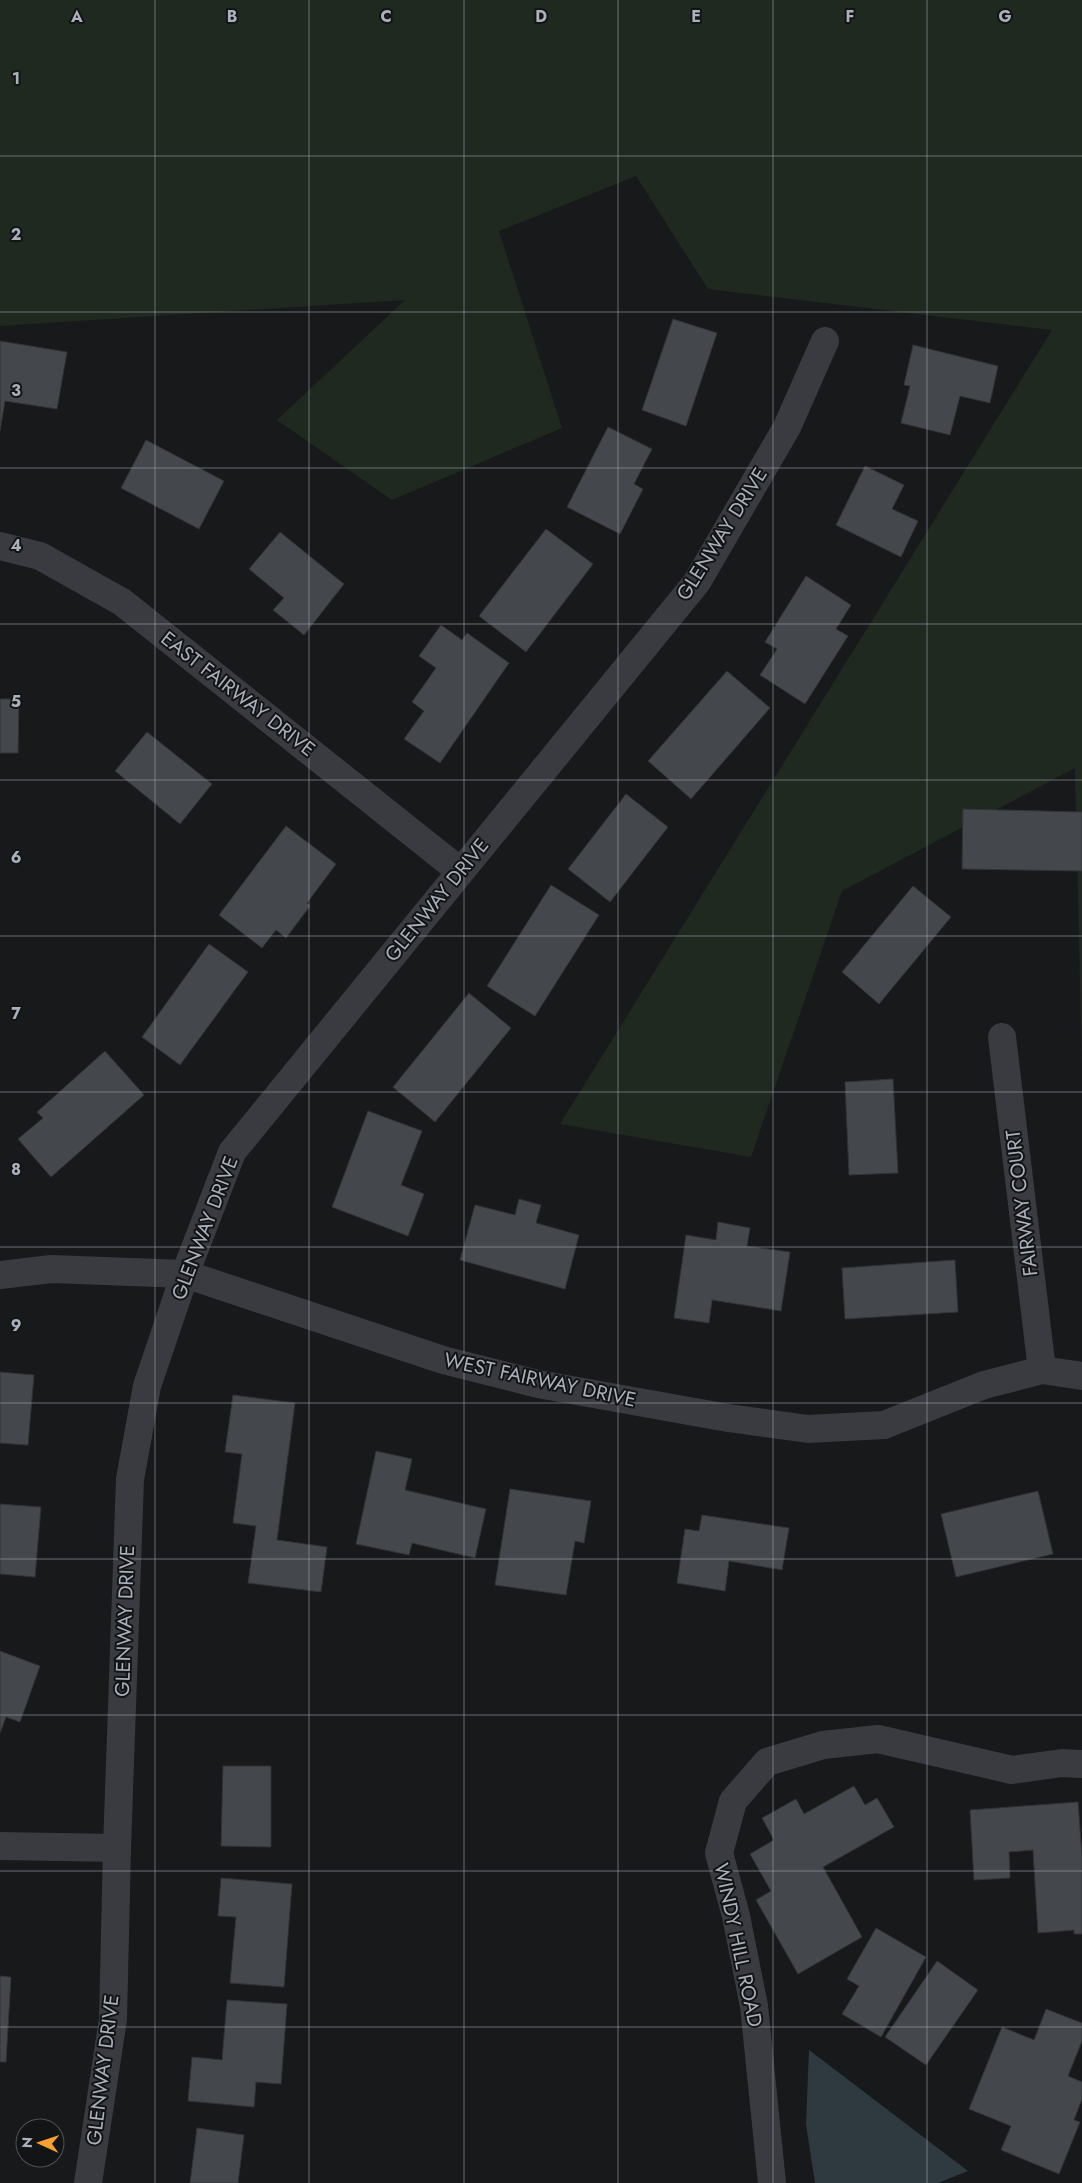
<svg xmlns="http://www.w3.org/2000/svg" width="1082" height="2183" font-family="Jost,sans-serif">
  <rect width="100%" height="100%" fill="#18191b"/>
  <polygon fill="#202920" points="0,0 1082,0 1082,1067 1075,768 842,891 751,1157 560,1124 1052,330 708,289 636,176 499,231 562,428 392,500 277,420 405,300 0,326"/>
  <polygon fill="#2e3a40" points="809,2050 968,2171 938,2183 815,2183 806,2124"/>
  <g fill="#44474b" stroke="#323337">
    <polygon points="673,319 717,333 686,426 642,410"/>
    <polygon points="0,341 67,352 57,409 5,401 0,431"/>
    <polygon points="913,345 998,366 990,403 960,396 950,435 901,423 910,386 904,385"/>
    <polygon points="608,427 652,449 634,484 643,489 620,534 567,507"/>
    <polygon points="146,440 224,481 199,529 121,488"/>
    <polygon points="865,466 904,485 892,509 918,521 901,557 836,525"/>
    <polygon points="546,529 593,564 526,652 479,616"/>
    <polygon points="280,532 344,584 304,635 273,610 284,598 249,569"/>
    <polygon points="806,576 851,605 836,629 848,636 805,704 760,675 777,649 765,642"/>
    <polygon points="441,625 462,640 467,633 509,663 440,763 404,739 424,711 412,702 436,668 419,656"/>
    <polygon points="727,671 770,708 691,799 648,761"/>
    <polygon points="0,699 19,699 18,753 0,753"/>
    <polygon points="147,732 212,784 180,824 115,771"/>
    <polygon points="626,794 668,827 610,902 568,869"/>
    <polygon points="963,809 1082,812 1082,871 962,869"/>
    <polygon points="286,826 336,864 307,903 310,906 286,938 276,930 262,948 219,915"/>
    <polygon points="551,885 599,915 535,1016 487,986"/>
    <polygon points="913,886 951,917 879,1004 842,972"/>
    <polygon points="209,944 248,972 180,1065 142,1037"/>
    <polygon points="469,993 511,1028 435,1122 393,1087"/>
    <polygon points="105,1051 144,1095 51,1177 18,1139 43,1118 37,1112"/>
    <polygon points="893,1079 898,1173 849,1175 845,1082"/>
    <polygon points="368,1111 422,1131 401,1185 424,1194 408,1236 332,1207"/>
    <polygon points="519,1199 541,1205 536,1223 579,1235 565,1289 460,1260 475,1205 515,1215"/>
    <polygon points="718,1222 750,1228 747,1246 790,1252 781,1311 712,1300 709,1323 674,1318 686,1235 716,1240"/>
    <polygon points="955,1260 958,1312 845,1319 842,1268"/>
    <polygon points="0,1372 34,1375 28,1445 0,1443"/>
    <polygon points="233,1395 295,1403 277,1540 327,1547 321,1592 248,1583 256,1526 233,1523 242,1454 225,1452"/>
    <polygon points="376,1451 412,1459 405,1490 486,1509 475,1558 412,1543 409,1555 356,1544"/>
    <polygon points="510,1489 591,1501 584,1543 575,1541 566,1595 495,1585"/>
    <polygon points="1038,1491 1053,1554 956,1577 941,1514"/>
    <polygon points="0,1504 41,1507 35,1577 0,1574"/>
    <polygon points="702,1515 789,1528 782,1570 729,1561 725,1591 677,1583 685,1529 699,1531"/>
    <polygon points="0,1651 40,1666 20,1722 6,1717 0,1733"/>
    <polygon points="223,1766 271,1766 271,1847 221,1846"/>
    <polygon points="854,1786 865,1805 877,1798 894,1827 823,1867 862,1937 798,1974 756,1900 771,1891 750,1854 774,1840 762,1818 796,1799 804,1814"/>
    <polygon points="1078,1802 1082,1856 1082,1934 1074,1934 1074,1930 1038,1933 1033,1850 1009,1852 1010,1878 974,1880 970,1810"/>
    <polygon points="221,1878 292,1884 284,1987 230,1983 236,1917 218,1916"/>
    <polygon points="876,1928 926,1957 881,2037 842,2014 859,1986 847,1979"/>
    <polygon points="937,1961 978,1990 926,2065 885,2037"/>
    <polygon points="0,1976 11,1977 6,2062 0,2062"/>
    <polygon points="227,2000 287,2004 281,2084 256,2082 254,2107 188,2101 192,2057 222,2060"/>
    <polygon points="1046,2009 1082,2023 1082,2041 1068,2076 1082,2082 1082,2099 1074,2120 1080,2122 1059,2174 1001,2150 1011,2126 969,2109 1002,2027 1034,2040"/>
    <polygon points="197,2128 244,2135 238,2183 190,2183"/>
  </g>
  <g fill="none" stroke-linecap="round" stroke-linejoin="round">
    <g stroke="#393b40" stroke-width="28">
      <polyline points="0,546 40,556 122,602 460,871"/>
      <polyline points="1002,1037 1042,1370"/>
      <polyline points="0,1275 51,1269 185,1274 443,1360 538,1384 728,1418 808,1429 884,1425 984,1385 1042,1370 1082,1376"/>
      <polyline points="0,1846 117,1848"/>
      <polyline points="88,2183 113,2019 117,1848 130,1479 147,1386 185,1274 232,1152 697,582 787,427 825,341"/>
      <polyline points="772,2183 754,2006 736,1916 719,1853 733,1801 767,1762 823,1745 878,1739 1012,1770 1062,1763 1082,1764"/>
    </g>
  </g>
  <path fill="none" stroke="#aab1bb" stroke-width="1" stroke-opacity="0.55" d="M 155,0 L 155,2183M 309,0 L 309,2183M 464,0 L 464,2183M 618,0 L 618,2183M 773,0 L 773,2183M 927,0 L 927,2183M 0,156 L 1082,156M 0,312 L 1082,312M 0,468 L 1082,468M 0,624 L 1082,624M 0,780 L 1082,780M 0,936 L 1082,936M 0,1092 L 1082,1092M 0,1247 L 1082,1247M 0,1403 L 1082,1403M 0,1559 L 1082,1559M 0,1715 L 1082,1715M 0,1871 L 1082,1871M 0,2027 L 1082,2027"/>
  <g text-anchor="middle" dominant-baseline="central" stroke-width="4" stroke-linejoin="round" paint-order="stroke">
    <g font-size="20" fill="#aab1bb" stroke="#131416">
      <text transform="translate(722 534) rotate(-58)">GLENWAY DRIVE</text>
      <text transform="translate(238 694) rotate(38)">EAST FAIRWAY DRIVE</text>
      <text transform="translate(437 900) rotate(-51)">GLENWAY DRIVE</text>
      <text transform="translate(1022 1203) rotate(-97)">FAIRWAY COURT</text>
      <text transform="translate(205 1228) rotate(-69)">GLENWAY DRIVE</text>
      <text transform="translate(540 1380) rotate(12)">WEST FAIRWAY DRIVE</text>
      <text transform="translate(125 1621) rotate(-88)">GLENWAY DRIVE</text>
      <text transform="translate(738 1945) rotate(78)">WINDY HILL ROAD</text>
      <text transform="translate(103 2070) rotate(-83)">GLENWAY DRIVE</text>
    </g>
  </g>
  <g font-size="16" text-anchor="middle" font-weight="bold" fill="#aab1bb" stroke="#131416" stroke-width="4" stroke-linejoin="round" paint-order="stroke">
    <text x="77" y="22">A</text>
    <text x="232" y="22">B</text>
    <text x="386" y="22">C</text>
    <text x="541" y="22">D</text>
    <text x="696" y="22">E</text>
    <text x="850" y="22">F</text>
    <text x="1005" y="22">G</text>
    <text x="16" y="84">1</text>
    <text x="16" y="240">2</text>
    <text x="16" y="396">3</text>
    <text x="16" y="551">4</text>
    <text x="16" y="707">5</text>
    <text x="16" y="863">6</text>
    <text x="16" y="1019">7</text>
    <text x="16" y="1175">8</text>
    <text x="16" y="1331">9</text>
  </g>
  <g transform="translate(40 2143) rotate(273)"><circle r="24" fill="#131416" stroke="#4f5358"/>
  <path d="M0-4L9 19L0 12L-9 19Z" fill="#f9a032"/>
  <text y="-8" font-size="14" font-weight="bold" text-anchor="middle" fill="#aab1bb">N</text>
  </g>
</svg>
